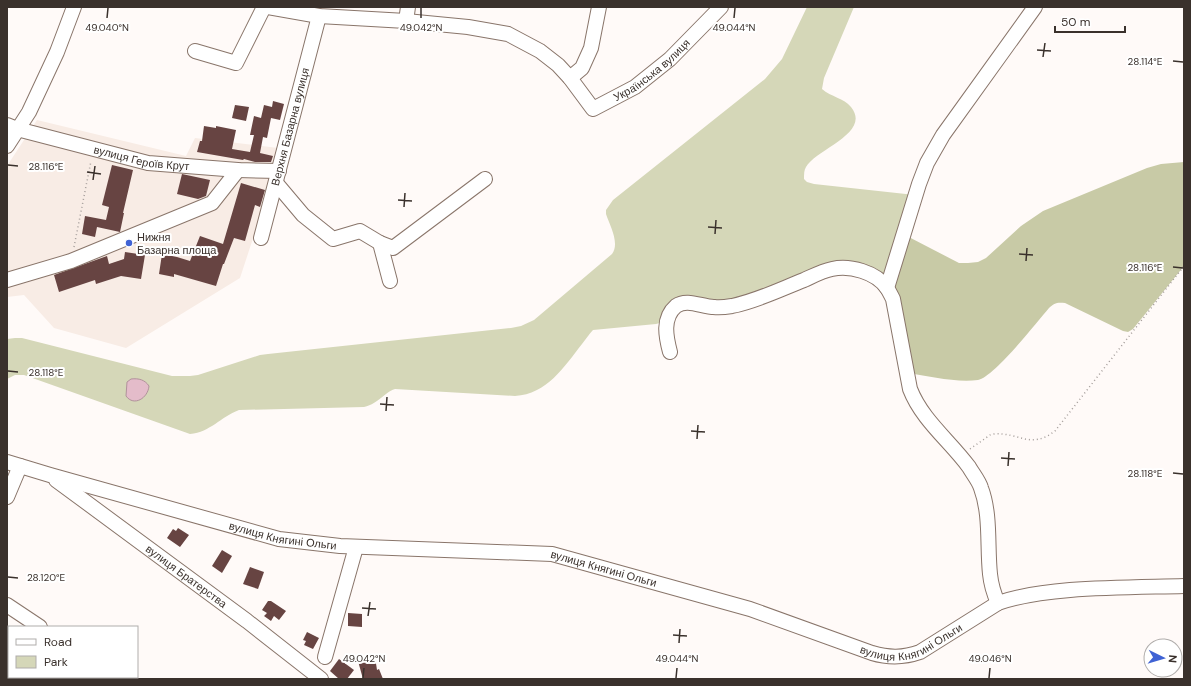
<svg xmlns="http://www.w3.org/2000/svg" width="1191" height="686" font-family="'DM Sans',sans-serif">
  <rect width="100%" height="100%" fill="#fffaf8"/>
  <polygon fill="#f8ece5" points="37,120 186,156 195,138 278,148 263,208 240,278 126,348 54,328 24,295 7,297 7,166"/>
  <path fill="#d5d7b8" d="M 807,7 L 854,7 L 824,78 L 822,89 C 831,97 844,98 851,107 C 872,133 816,149 806,167 C 804,170 804,174 804,179 L 807,182 L 814,184 L 915,195 L 887,288 L 854,269 L 740,304 L 691,303 L 667,321 L 656,324 L 593,330 C 589,334 586,339 582,344 C 564,367 547,394 515,396 L 395,389 C 383,393 380,403 364,407 L 239,410 C 220,417 211,432 190,434 L 24,375 L 15,375 L 7,379 L 7,339 L 15,338 L 22,338 L 172,376 L 190,376 L 198,375 L 260,355 L 268,354 L 511,328 L 521,326 L 534,320 L 612,254 C 620,243 610,226 606,214 L 606,210 L 613,200 L 765,79 L 782,59 Z"/>
  <path fill="#c8caa6" d="M 1184,162 L 1184,266 L 1133,329 L 1128,332 L 1123,331 L 1065,303 C 1057,302 1054,303 1049,308 C 1036,323 994,377 978,380 C 956,383 929,376 907,373 L 893,299 L 903,234 L 959,263 L 968,263 L 978,262 L 986,258 L 1021,226 L 1043,211 L 1147,168 L 1161,164 Z"/>
  <path fill="#e4bcca" stroke="#b1929b" d="M 131,379 C 139,378 145,380 149,386 C 148,398 134,407 126,396 L 127,382 Z"/>
  <g fill="#674442">
    <polygon points="273,101 284,104 280,120 271,118 267,138 263,137 260,153 273,156 271,162 255,162 244,159 243,160 197,152 200,141 202,141 204,126 216,128 216,126 236,130 232,149 250,152 254,135 250,135 254,116 261,118 264,105 272,107"/>
    <polygon points="235,105 249,107 246,121 232,118"/>
    <polygon points="112,165 133,170 123,213 124,213 120,232 97,227 95,237 82,234 85,216 106,220 109,207 102,205"/>
    <polygon points="182,174 210,180 206,196 198,199 177,194"/>
    <polygon points="241,183 265,190 260,207 255,205 245,241 234,238 224,264 223,264 216,286 174,274 174,277 159,274 162,254 177,257 190,261 200,236 223,244"/>
    <polygon points="125,252 145,255 141,279 121,276 96,284 95,280 59,292 54,275 107,256 109,264 124,259"/>
    <polygon points="178,528 189,535 180,547 167,538 173,529 176,531"/>
    <polygon points="222,550 232,556 222,573 212,566"/>
    <polygon points="250,567 264,572 258,589 243,584"/>
    <polygon points="268,601 271,601 286,611 279,620 274,616 271,621 264,616 267,613 262,610"/>
    <polygon points="348,613 362,614 362,627 348,626"/>
    <polygon points="307,632 319,638 313,649 304,645 306,641 303,640"/>
    <polygon points="375,657 377,670 379,669 383,679 363,679 358,661"/>
    <polygon points="339,659 354,670 347,679 339,679 330,671"/>
  </g>
  <g fill="none" stroke-linecap="round" stroke-linejoin="round">
    <defs>
      <g id="minor">
        <path id="s1" d="M 268,7 L 319,16 L 406,21 L 468,27 L 508,34 L 540,51 L 558,65 L 570,78 L 593,109 L 635,87 L 670,59 L 721,7"/>
        <polyline points="406,21 408,7"/>
        <polyline points="195,51 236,63 264,7"/>
        <polyline points="570,78 582,68 591,48 599,7"/>
        <path id="s2" d="M 7,125 L 17,129 L 148,163 L 238,170 L 279,171"/>
        <polyline points="7,146 29,112 57,52 74,7"/>
        <polyline points="276,183 303,215 333,239 360,231 380,243 393,248 485,179"/>
        <path id="s3" d="M 261,238 L 319,16"/>
        <polyline points="380,243 390,281"/>
        <polyline points="7,280 71,261 212,203 238,170"/>
        <polyline points="887,288 919,184 927,163 943,135 1035,7"/>
        <path d="M 670,352 C 666,337 662,318 676,306 C 687,298 702,307 714,307 C 720,308 726,307 732,306 C 757,301 781,289 804,280 C 813,276 822,271 832,269 C 850,265 876,272 887,288 C 889,291 891,295 893,299 L 910,389 C 922,420 950,441 969,467 C 973,474 979,481 981,488 C 991,515 987,546 990,574 C 991,584 994,594 998,603"/>
        <path id="s4" d="M 7,462 L 50,475 L 279,539 L 340,546 L 552,554 L 750,609 L 872,653 C 889,658 903,658 920,652 L 998,603 C 1021,595 1045,592 1070,590 C 1108,587 1146,587 1184,586"/>
        <path id="s5" d="M 56,480 L 247,621 L 321,679"/>
        <polyline points="7,497 20,466"/>
        <polyline points="7,605 40,627"/>
        <polyline points="325,657 356,547"/>
        <polyline points="10,677 13,679"/>
        <polyline points="113,677 116,679"/>
      </g>
    </defs>
    <use href="#minor" stroke="#89756a" stroke-width="16"/>
    <g stroke="#a49d9a" stroke-width="1.5" stroke-dasharray="1 3" stroke-linecap="butt">
      <polyline points="74,247 91,161"/>
      <path d="M 970,449 L 990,435 L 994,434 C 1019,432 1030,450 1055,431 L 1184,266"/>
    </g>
    <use href="#minor" stroke="#fff" stroke-width="14"/>
  </g>
  <path fill="none" stroke="#3a312c" stroke-width="1.5" d="M 107,18 L 108,8M 421,18 L 421,8M 734,18 L 735,8M 1037,50 L 1051,51M 1043,57 L 1045,43M 1173,61 L 1183,62M 8,165 L 18,166M 87,172 L 101,174M 93,180 L 95,166M 398,200 L 412,201M 404,207 L 405,193M 708,227 L 722,228M 715,234 L 716,220M 1019,254 L 1033,255M 1026,261 L 1027,248M 1173,267 L 1183,268M 8,371 L 18,372M 380,404 L 394,405M 386,411 L 387,397M 691,431 L 705,432M 697,439 L 698,425M 1001,458 L 1015,459M 1008,466 L 1009,452M 1173,473 L 1183,474M 8,577 L 18,578M 362,608 L 376,609M 368,616 L 370,602M 673,635 L 687,636M 679,643 L 680,629M 363,678 L 364,668M 676,678 L 677,668M 989,678 L 990,668"/>
  <circle fill="#3f62d4" stroke="#fff" stroke-width="1.5" cx="129" cy="243" r="4"/>
  <g text-anchor="middle" dominant-baseline="central" stroke-width="4" stroke-linejoin="round" paint-order="stroke">
    <g font-size="11" fill="#3a312c" stroke="#fff">
      <text stroke="none"><textPath href="#s1" startOffset="428">Українська вулиця</textPath></text>
      <text stroke="none"><textPath href="#s3" startOffset="115">Верхня Базарна вулиця</textPath></text>
      <text stroke="none"><textPath href="#s2" startOffset="139">вулиця Героїв Крут</textPath></text>
      <text stroke="none"><textPath href="#s4" startOffset="286">вулиця Княгині Ольги</textPath></text>
      <text stroke="none"><textPath href="#s4" startOffset="610">вулиця Княгині Ольги</textPath></text>
      <text stroke="none"><textPath href="#s5" startOffset="162">вулиця Братерства</textPath></text>
      <text stroke="none"><textPath href="#s4" startOffset="934">вулиця Княгині Ольги</textPath></text>
    </g>
    <g font-size="11" fill="#3a312c" stroke="#fff" text-anchor="start">
      <text x="137" y="237">Нижня<tspan x="137" dy="13">Базарна площа</tspan></text>
    </g>
  </g>
  <g font-size="10" text-anchor="middle" fill="#3a312c" stroke="#fff" stroke-width="4" stroke-linejoin="round" paint-order="stroke">
    <text x="107" y="31">49.040°N</text>
    <text x="421" y="31">49.042°N</text>
    <text x="734" y="31">49.044°N</text>
    <text x="1145" y="65">28.114°E</text>
    <text x="46" y="170">28.116°E</text>
    <text x="1145" y="271">28.116°E</text>
    <text x="46" y="376">28.118°E</text>
    <text x="1145" y="477">28.118°E</text>
    <text x="46" y="581">28.120°E</text>
    <text x="364" y="662">49.042°N</text>
    <text x="677" y="662">49.044°N</text>
    <text x="990" y="662">49.046°N</text>
  </g>
  <rect width="1191" height="686" fill="none" stroke="#3a312c" stroke-width="16"/>
  <rect x="8" y="626" width="130" height="52" fill="#ffffff" stroke="#b0adab"/>
  <rect x="16" y="639" width="20" height="6" fill="#ffffff" stroke="#b0adab"/>
  <text x="44" y="646" font-size="12" fill="#3a312c">Road</text>
  <rect x="16" y="656" width="20" height="12" fill="#d5d7b8" stroke="#b0adab"/>
  <text x="44" y="666" font-size="12" fill="#3a312c">Park</text>
  <g transform="translate(1163 658) rotate(95)"><circle r="19" fill="#ffffff" stroke="#b0adab"/>
  <path d="M0-3L7 15L0 10L-7 15Z" fill="#3f62d4"/>
  <text y="-6" font-size="11" font-weight="bold" text-anchor="middle" fill="#3a312c">N</text>
  </g>
  <path d="M1055 26v6h70v-6" fill="none" stroke="#3a312c" stroke-width="2"/>
  <text x="1061" y="26" font-size="12" fill="#3a312c" stroke="#ffffff" stroke-width="3" paint-order="stroke">50 m</text>
</svg>
